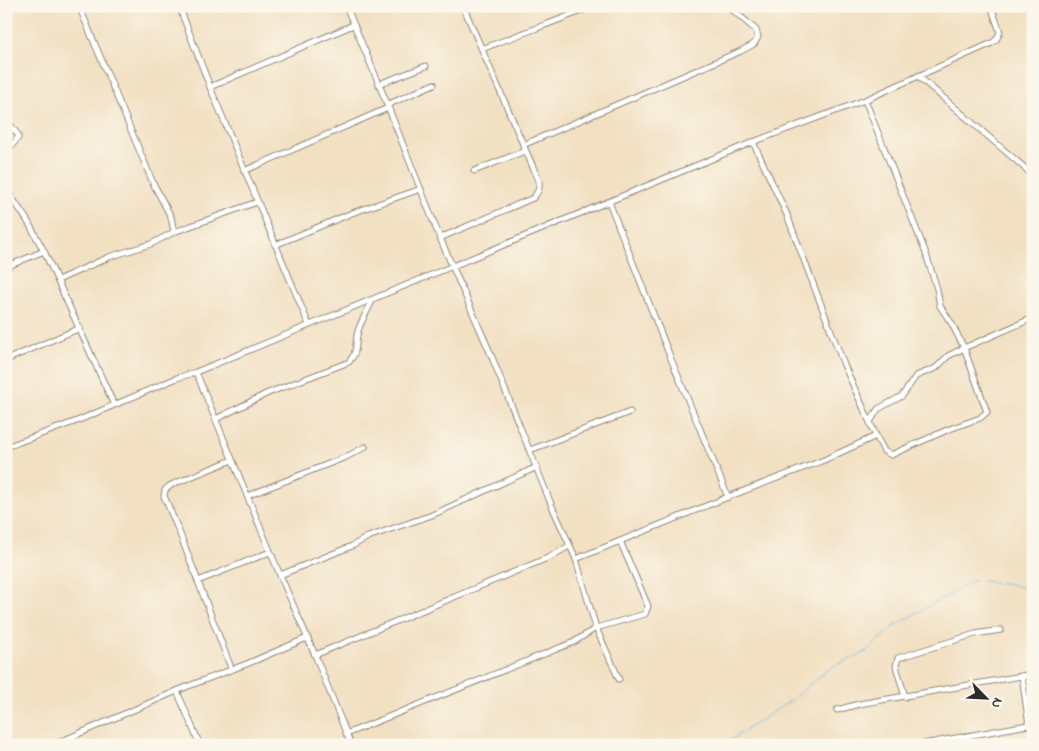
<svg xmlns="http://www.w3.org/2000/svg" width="1039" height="751" font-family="'Indie Flower',sans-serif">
  <rect width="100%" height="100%" fill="#fbf7ec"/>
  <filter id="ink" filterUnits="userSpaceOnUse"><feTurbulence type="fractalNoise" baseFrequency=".02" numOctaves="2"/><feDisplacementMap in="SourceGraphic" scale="10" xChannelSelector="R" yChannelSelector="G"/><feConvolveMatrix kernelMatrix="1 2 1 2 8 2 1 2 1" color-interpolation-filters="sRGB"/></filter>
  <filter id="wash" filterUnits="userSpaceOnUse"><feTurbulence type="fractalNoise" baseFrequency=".0096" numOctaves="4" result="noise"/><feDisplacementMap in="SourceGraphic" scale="20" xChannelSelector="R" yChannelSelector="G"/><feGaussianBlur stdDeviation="1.12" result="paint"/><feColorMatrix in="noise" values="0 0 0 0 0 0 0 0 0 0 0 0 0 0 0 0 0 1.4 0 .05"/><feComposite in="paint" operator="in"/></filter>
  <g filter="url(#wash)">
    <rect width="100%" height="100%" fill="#f2e0c2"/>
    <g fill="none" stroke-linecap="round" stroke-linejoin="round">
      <polyline stroke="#66b9e2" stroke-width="1" points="723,745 790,701 830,668 864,653 896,625 974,580 1011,584 1033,592"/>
    </g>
  </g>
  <g filter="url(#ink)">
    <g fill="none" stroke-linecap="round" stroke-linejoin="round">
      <defs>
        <g id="street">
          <polyline points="179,6 210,87 309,325"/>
          <polyline points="346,6 379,84 440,238 489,350 551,504 576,559 596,628 619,679"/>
          <polyline points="181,11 190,6"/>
          <path d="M 482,49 C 519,34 556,22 593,6"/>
          <polyline points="918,76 1033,175"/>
          <polyline points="379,84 426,66"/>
          <polyline points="210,87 353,25"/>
          <polyline points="387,105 434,84"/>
          <polyline points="6,119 18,135 18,138 6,152"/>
          <polyline points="753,142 787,215 844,365 876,436 884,451 891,455 947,430 980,418 987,412 964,348 952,324 940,306 937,289 925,251 865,100"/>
          <polyline points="523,145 741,51 754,44 758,37 756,30 728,6"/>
          <polyline points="244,171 388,108"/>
          <polyline points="474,171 525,151"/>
          <polyline points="6,189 27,220 44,251 114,405"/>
          <polyline points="609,202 669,354 728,497"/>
          <polyline points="174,232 257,202"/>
          <path d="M 440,238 L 533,198 C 538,192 540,189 539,181 L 463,6"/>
          <polyline points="275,245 352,213 421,189"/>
          <polyline points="6,267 44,251"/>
          <polyline points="58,280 109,257 151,244 174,232 171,217 153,183 79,6"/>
          <polyline points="6,360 80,328"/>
          <polyline points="196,372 280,575 315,655 351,745"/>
          <path d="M 216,419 L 268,393 L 349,362 C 359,350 354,344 358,331 C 361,321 368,310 372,301"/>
          <polyline points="870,422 878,409 902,396 916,376 936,368 948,356 964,348 1033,318"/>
          <polyline points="6,447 77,421 177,378 196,372 753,142 865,100 992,43 996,40 1000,32 991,6"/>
          <polyline points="530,450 630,412"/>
          <polyline points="247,496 346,457 365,447"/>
          <polyline points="576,559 728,497 824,460 876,436"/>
          <polyline points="280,575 352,546 368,537 432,515 537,467"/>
          <polyline points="198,581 270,552"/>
          <polyline points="315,655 550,557 569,546"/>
          <polyline points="231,668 180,534 164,496 165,490 171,485 232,460"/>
          <polyline points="1022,676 1029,725"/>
          <polyline points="177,691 200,745"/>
          <polyline points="905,697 896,666 898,658 975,634 1001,630"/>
          <polyline points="837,710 859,704 1033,674"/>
          <polyline points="346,734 574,642 596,628 645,614 648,606 620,541"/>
          <polyline points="962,737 964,745"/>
          <polyline points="53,745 186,687 249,663 307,638"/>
          <polyline points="918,745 1033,724"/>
        </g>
      </defs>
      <use href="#street" stroke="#8e8676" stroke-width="7"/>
      <use href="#street" stroke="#fff" stroke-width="5"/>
    </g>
  </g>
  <rect width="1039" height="751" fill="none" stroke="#fbf7ec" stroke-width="25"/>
  <g transform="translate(986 698) rotate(114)" stroke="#fbf7ec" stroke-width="4" paint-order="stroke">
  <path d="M0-4L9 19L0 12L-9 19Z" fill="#2b2b2b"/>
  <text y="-8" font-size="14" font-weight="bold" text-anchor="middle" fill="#2b2b2b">N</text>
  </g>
</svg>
